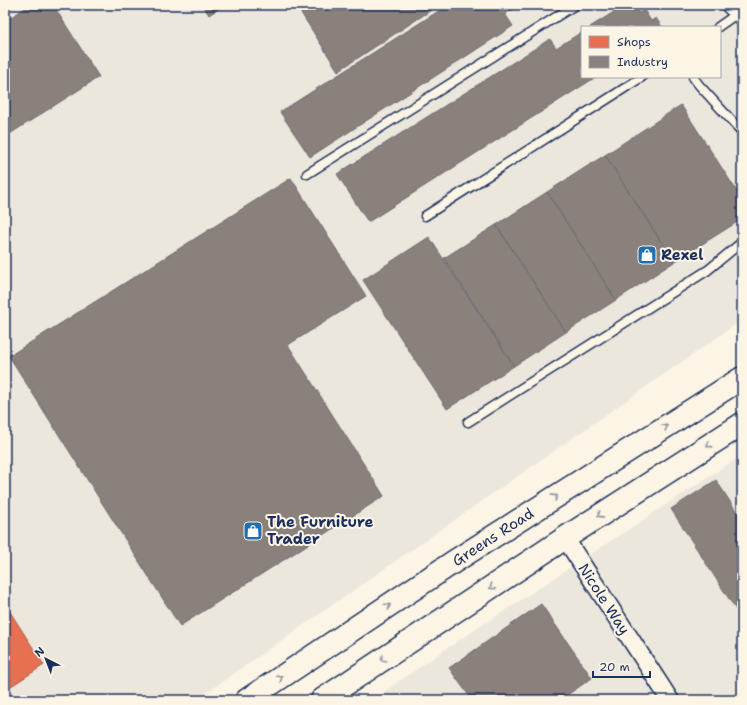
<svg xmlns="http://www.w3.org/2000/svg" width="747" height="705" font-family="'Shantell Sans',sans-serif">
  <rect width="100%" height="100%" fill="#fcf5e5"/>
  <filter id="ink" filterUnits="userSpaceOnUse"><feTurbulence type="fractalNoise" baseFrequency=".025" numOctaves="2"/><feDisplacementMap in="SourceGraphic" scale="8" xChannelSelector="R" yChannelSelector="G"/><feConvolveMatrix kernelMatrix="1 2 1 2 8 2 1 2 1" color-interpolation-filters="sRGB"/></filter>
  <g filter="url(#ink)">
    <g fill="#ece7dc" fill-rule="evenodd">
      <path d="M 5,5 L 742,5 L 742,320 L 196,700 L 5,700 ZM 582,27 L 720,27 L 720,77 L 582,77 Z"/>
      <polygon points="742,455 742,700 372,700 440,653"/>
    </g>
    <polygon fill="#e76f51" stroke="#aa5c55" points="5,604 44,665 5,690"/>
    <g fill="#8a817c" stroke="#696873">
      <polygon points="30,5 53,5 99,77 5,137 5,21"/>
      <polygon points="203,5 224,5 209,15"/>
      <polygon points="296,5 439,5 338,71"/>
      <polygon points="448,5 520,5 505,14 513,26 310,157 280,112"/>
      <polygon points="625,5 634,5 639,13 644,10 651,21 656,18 662,27 590,27"/>
      <polygon points="582,32 582,77 596,77 368,222 337,174 550,39 556,48"/>
      <polygon points="681,105 742,199 742,219 674,262 605,155"/>
      <polygon points="605,155 674,262 616,300 547,192"/>
      <polygon points="291,178 366,296 288,345 384,496 180,626 9,356"/>
      <polygon points="547,192 616,300 566,332 496,225"/>
      <polygon points="496,225 566,332 514,366 444,258"/>
      <polygon points="429,237 514,366 447,409 363,280"/>
      <polygon points="716,480 742,520 742,619 671,509"/>
      <polygon points="541,604 592,678 560,700 472,700 449,668"/>
    </g>
    <g fill="none" stroke-linecap="round" stroke-linejoin="round">
      <defs>
        <g id="service">
          <polyline points="718,27 738,13"/>
          <polyline points="693,77 699,85 742,132"/>
          <polyline points="307,174 575,5"/>
          <polyline points="425,216 642,77"/>
          <polyline points="468,422 708,270 742,242"/>
        </g>
        <g id="minor">
          <polyline points="730,5 742,16"/>
          <polyline points="565,538 670,700"/>
        </g>
        <g id="primary">
          <polyline points="247,700 455,561 742,378"/>
          <polyline points="322,700 565,538 742,424"/>
        </g>
      </defs>
      <use href="#service" stroke="#1b2f5e" stroke-width="11"/>
      <use href="#minor" stroke="#1b2f5e" stroke-width="20"/>
      <use href="#primary" stroke="#1b2f5e" stroke-width="25"/>
      <use href="#service" stroke="#fcf5e5" stroke-width="8"/>
      <use href="#minor" stroke="#fcf5e5" stroke-width="17"/>
      <use href="#primary" stroke="#fcf5e5" stroke-width="22"/>
    </g>
    <defs><path id="oneway-chevron" d="M-2-3.5L2.5 0L-2 3.5" fill="none" stroke-width="1.6" stroke-linecap="round" stroke-linejoin="round"/></defs>
    <g stroke="#8c92a2">
      <use href="#oneway-chevron" transform="translate(665 427) rotate(-33)"/>
      <use href="#oneway-chevron" transform="translate(709 445) rotate(147)"/>
      <use href="#oneway-chevron" transform="translate(555 497) rotate(-33)"/>
      <use href="#oneway-chevron" transform="translate(600 515) rotate(147)"/>
      <use href="#oneway-chevron" transform="translate(492 587) rotate(146)"/>
      <use href="#oneway-chevron" transform="translate(388 606) rotate(-34)"/>
      <use href="#oneway-chevron" transform="translate(383 659) rotate(146)"/>
      <use href="#oneway-chevron" transform="translate(280 678) rotate(-34)"/>
    </g>
  </g>
  <defs>
    <symbol id="shop-square" viewBox="-11 -11 22 22"><rect x="-9" y="-9" width="18" height="18" rx="4" fill="#1f6fb2" stroke="#fcf5e5"/><path d="M-5-2.5h2.3a2.7 3.5 0 0 1 5.4 0H5L5.5 6h-11ZM-1.5-2.5h3a1.5 2.3 0 0 0-3 0Z" fill="#fff"/></symbol>
  </defs>
  <g fill-rule="evenodd">
    <use href="#shop-square" x="636" y="244" width="22" height="22"/>
    <use href="#shop-square" x="242" y="520" width="22" height="22"/>
  </g>
  <g text-anchor="middle" dominant-baseline="central" stroke-width="4" stroke-linejoin="round" paint-order="stroke">
    <g font-size="15" font-weight="bold" fill="#1b2f5e" stroke="#fcf5e5" text-anchor="start">
      <text x="661" y="255">Rexel</text>
      <text x="267" y="522">The Furniture<tspan x="267" dy="17">Trader</tspan></text>
    </g>
    <g font-size="15" fill="#1b2f5e" stroke="#fcf5e5">
      <text transform="translate(493 537) rotate(-33)">Greens Road</text>
      <text transform="translate(604 599) rotate(57)">Nicole Way</text>
    </g>
  </g>
  <rect width="747" height="705" fill="none" stroke="#fcf5e5" stroke-width="20"/>
  <rect x="10" y="10" width="727" height="685" fill="none" stroke="#1b2f5e" stroke-width="1.5" filter="url(#ink)"/>
  <rect x="581" y="26" width="140" height="52" fill="#fcf5e5" stroke="#a2a6af"/>
  <rect x="589" y="36" width="20" height="12" fill="#e76f51" stroke="#a2a6af"/>
  <text x="617" y="46" font-size="12" fill="#1b2f5e">Shops</text>
  <rect x="589" y="56" width="20" height="12" fill="#8a817c" stroke="#a2a6af"/>
  <text x="617" y="66" font-size="12" fill="#1b2f5e">Industry</text>
  <g transform="translate(46 659) rotate(318)" stroke="#fcf5e5" stroke-width="3" paint-order="stroke">
  <path d="M0-3L7 15L0 10L-7 15Z" fill="#1b2f5e"/>
  <text y="-6" font-size="11" font-weight="bold" text-anchor="middle" fill="#1b2f5e">N</text>
  </g>
  <path d="M593 671v6h57v-6" fill="none" stroke="#1b2f5e" stroke-width="2"/>
  <text x="599" y="671" font-size="12" fill="#1b2f5e" stroke="#fcf5e5" stroke-width="3" paint-order="stroke">20 m</text>
</svg>
